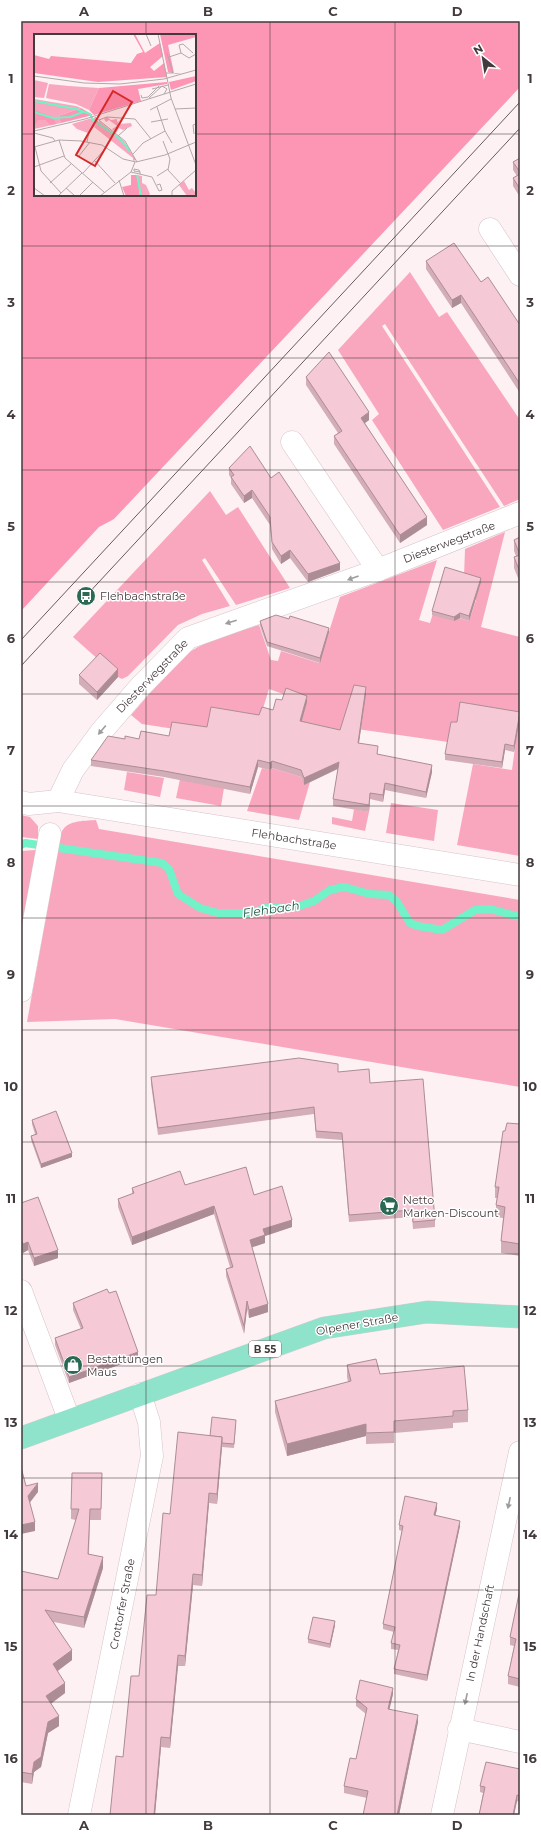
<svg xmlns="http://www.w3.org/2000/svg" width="541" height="1836" font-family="Montserrat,sans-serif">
  <rect width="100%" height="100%" fill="#fdf1f4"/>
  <g fill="#f9a7be">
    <polygon points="410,272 439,317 447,312 520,420 520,499 504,506 385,324 382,326 500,507 443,530 372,420 379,414 338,350"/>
    <polygon points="210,491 226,515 238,507 290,588 236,605 205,558 202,560 230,606 202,614 178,625 128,676 122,679 118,677 73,637"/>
    <path d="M 505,532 L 481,627 L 520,637 L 520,856 L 457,845 L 473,764 L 512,770 L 519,718 L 457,728 L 448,742 L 343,727 L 340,737 L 300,727 L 286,695 L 269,689 L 245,767 L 207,734 L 142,724 L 131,715 C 149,696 175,659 198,647 C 217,637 239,631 259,625 L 271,660 L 278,661 L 281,651 L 319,663 L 340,597 L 437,560 L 419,620 L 430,623 L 434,610 L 469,621 L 476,600 L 464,577 L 465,549 Z"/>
    <polygon points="262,768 270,770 272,768 301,777 302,780 310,782 299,820 247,811"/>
    <polygon points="127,772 164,778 160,797 124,790"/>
    <polygon points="180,779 224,788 221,806 176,798"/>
    <polygon points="391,803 438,810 434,841 386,833"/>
    <polygon points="354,809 369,812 365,831 332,824 332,817 352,821"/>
    <polygon points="21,815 30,817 38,826 38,839 21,837"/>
    <path d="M 96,820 L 99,829 L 520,900 L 520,1087 L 115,1019 L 27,1022 L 61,834 C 65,820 83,821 96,820 Z"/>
    <polygon points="36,850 21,949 21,851"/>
  </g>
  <path fill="#fd95b4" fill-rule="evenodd" d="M 21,21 L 520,21 L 520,87 L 114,519 L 99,527 L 21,611 ZM 35,35 L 195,35 L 195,195 L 35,195 Z"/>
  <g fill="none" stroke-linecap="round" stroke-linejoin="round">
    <polyline stroke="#72f2c8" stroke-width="8" points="21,845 25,843 162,863 169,869 178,894 200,908 218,913 252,913 266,908 294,908 314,901 330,890 344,887 370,894 389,895 397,902 410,923 418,926 442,930 475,910 490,909 520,917"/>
    <defs>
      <g id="minor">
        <polyline points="490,229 520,275"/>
        <polyline points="292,442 378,570"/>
        <polyline points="58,801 73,770 101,732 140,687 188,638 378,570 520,513"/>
        <polyline points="21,802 29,804 58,801 520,875"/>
        <polyline points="21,991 50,834"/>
        <polyline points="21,1291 69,1419"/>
        <polyline points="459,1729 520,1742"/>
        <polyline points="79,1815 152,1456 149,1422 140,1394"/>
        <polyline points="442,1815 520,1452"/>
      </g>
      <polyline id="primary" points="21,1438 324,1328 427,1312 520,1317"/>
    </defs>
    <use href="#minor" stroke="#d6c3c8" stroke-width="23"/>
    <use href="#primary" stroke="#d2d0d0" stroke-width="23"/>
    <use href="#minor" stroke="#fff" stroke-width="22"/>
    <use href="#primary" stroke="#8ee3ca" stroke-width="22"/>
    <g stroke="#655c5e" stroke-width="1">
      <polyline points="21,640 520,102"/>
      <polyline points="21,666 520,128"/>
    </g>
  </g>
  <g fill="#d3adb7">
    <polygon points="520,158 520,197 513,186 513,178 517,176 513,170 513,162"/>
    <polygon points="426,261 481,282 520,325 520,393 461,303 452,308 426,269"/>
    <polygon points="306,377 369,420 365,423 427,525 400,543 334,444 334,436 338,433 306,385"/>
    <polygon points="229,468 271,478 340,570 308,582 290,558 281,564 272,549 270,525 252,498 244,503 231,484 231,478 229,475"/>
    <polygon points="520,537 520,583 514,568 514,557 516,556 514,551 514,540"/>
    <polygon points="481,582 469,621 460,618 454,621 432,615 432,611"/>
    <polygon points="260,621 329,632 320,663 267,646 260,626"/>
    <polygon points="79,675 118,677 97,700 79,684"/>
    <polygon points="366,694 359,743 378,754 432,772 426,798 385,790 383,802 370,799 369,812 333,806 333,799 338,769 304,785 301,777 272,768 270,770 258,767 250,794 164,777 91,766 91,760 125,739 139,739 169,736 207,727 259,715 273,710 282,700 307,702 302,721 340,730"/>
    <polygon points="520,718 514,752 505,750 502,768 445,760 445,754 457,722"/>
    <polygon points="338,1072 370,1083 435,1220 435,1227 413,1229 412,1217 349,1222 342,1140 316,1138 314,1114 158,1135 151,1084 151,1077"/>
    <polygon points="32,1120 72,1157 41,1168 31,1140 31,1136 35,1134 32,1124"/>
    <polygon points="520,1124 520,1256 501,1253 501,1241 503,1218 496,1217 496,1205 497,1198 495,1198 495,1187 505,1131"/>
    <polygon points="185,1185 254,1195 292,1227 265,1236 265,1243 252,1247 268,1312 249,1318 247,1309 244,1334 226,1276 226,1269 230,1267 214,1214 132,1245 118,1207 118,1199 132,1194 132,1188"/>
    <polygon points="21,1203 58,1258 34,1266 28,1250 23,1253 21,1249"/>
    <polygon points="73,1303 138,1358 69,1383 55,1345 55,1338 81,1329 73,1310"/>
    <polygon points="347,1365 380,1374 468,1410 468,1422 453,1423 453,1428 394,1433 394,1443 366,1444 366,1436 287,1456 275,1412 275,1401 348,1382 347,1377"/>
    <polygon points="236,1424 234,1448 222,1447 217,1504 209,1503 202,1586 193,1585 185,1666 178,1666 170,1748 161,1747 155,1815 110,1815 123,1757 156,1595 170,1514 210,1436"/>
    <polygon points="102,1473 101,1520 90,1520 89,1554 103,1568 84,1628 54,1622 72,1660 58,1671 65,1693 51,1704 59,1726 48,1733 41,1767 34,1772 32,1784 21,1782 21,1571 58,1579 76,1520 71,1519 71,1509"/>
    <polygon points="437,1509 435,1516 460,1526 427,1681 394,1674 394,1669 398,1650 391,1649 391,1643 394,1632 383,1629 383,1624 402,1531 399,1530 399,1525"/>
    <polygon points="520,1589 520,1687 508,1684 508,1676 514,1646 510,1645 510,1637"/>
    <polygon points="335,1625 330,1648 308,1643 308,1639"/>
    <polygon points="393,1694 389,1709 418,1722 399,1815 363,1815 367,1798 344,1793 344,1786 356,1759 366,1714 356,1706 356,1699"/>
    <polygon points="520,1769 520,1802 517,1801 514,1815 479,1815 483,1793 480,1792 480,1786"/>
  </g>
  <g fill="#ac8d95">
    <polygon points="461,295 461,303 452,308 452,300"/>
    <polygon points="369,412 369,420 361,426 361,418"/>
    <polygon points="252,490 252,498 244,503 244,496"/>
    <polygon points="427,517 427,525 400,543 400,535"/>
    <polygon points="290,550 290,558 281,564 281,556"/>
    <polygon points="340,563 340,570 308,582 308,574"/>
    <polygon points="481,578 481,582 469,621 469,616"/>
    <polygon points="460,613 460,618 454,621 454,617"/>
    <polygon points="329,628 329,632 320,663 320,658"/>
    <polygon points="118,669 118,677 97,700 97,692"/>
    <polygon points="366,687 366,694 358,749 358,743"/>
    <polygon points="307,696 307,702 300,727 300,721"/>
    <polygon points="520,712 520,718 514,752 514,746"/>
    <polygon points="505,744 505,750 502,768 502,762"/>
    <polygon points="258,760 258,767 250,794 250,787"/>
    <polygon points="272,761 272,768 270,770 270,763"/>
    <polygon points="339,762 339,768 304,785 304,778"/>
    <polygon points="432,765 432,772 426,798 426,792"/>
    <polygon points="385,783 385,790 383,802 383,795"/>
    <polygon points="370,793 370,799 369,812 369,805"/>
    <polygon points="72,1153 72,1157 41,1168 41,1164"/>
    <polygon points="214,1206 214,1214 132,1245 132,1237"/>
    <polygon points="292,1220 292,1227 265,1236 265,1243 250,1248 250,1240 263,1229"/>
    <polygon points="28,1242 28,1250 23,1253 23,1244"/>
    <polygon points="58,1250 58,1258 34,1266 34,1258"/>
    <polygon points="247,1301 247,1309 244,1334 244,1326"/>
    <polygon points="268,1304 268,1312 249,1318 249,1310"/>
    <polygon points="138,1352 138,1358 69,1383 69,1377"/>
    <polygon points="366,1424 366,1436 287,1456 287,1444"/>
    <polygon points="222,1437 222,1447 217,1504 217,1494"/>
    <polygon points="38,1483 38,1492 28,1505 28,1496"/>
    <polygon points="209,1493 209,1503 202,1586 202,1575"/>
    <polygon points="437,1503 437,1509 434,1521 434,1515"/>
    <polygon points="460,1521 460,1526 427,1681 427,1675"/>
    <polygon points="35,1522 35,1531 21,1534 21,1525"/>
    <polygon points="103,1557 103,1568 84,1628 84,1617"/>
    <polygon points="193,1574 193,1585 185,1666 185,1656"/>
    <polygon points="335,1621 335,1625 330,1648 330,1644"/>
    <polygon points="72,1650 72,1660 53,1674 53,1664"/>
    <polygon points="178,1655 178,1666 170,1748 170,1738"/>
    <polygon points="65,1683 65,1693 46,1707 46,1696"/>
    <polygon points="393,1688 393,1694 388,1716 388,1709"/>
    <polygon points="418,1715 418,1722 399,1815 397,1815"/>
    <polygon points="59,1716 59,1726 48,1733 41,1767 34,1772 32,1784 32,1774 34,1762 48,1722"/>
    <polygon points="161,1737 161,1747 155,1815 154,1815"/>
    <polygon points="517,1795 517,1801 514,1815 513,1815"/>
  </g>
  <g fill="#f5c9d5" stroke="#ac8d95">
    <polygon points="520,158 520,172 513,162"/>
    <polygon points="520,174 520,189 513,178"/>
    <polygon points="454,243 481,282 488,277 520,325 520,384 461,295 452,300 426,261"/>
    <polygon points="329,352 369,412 361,418 427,517 400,535 334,436 342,431 306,377"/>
    <polygon points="250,446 271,478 279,472 340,563 308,574 290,550 281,556 272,542 270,517 252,490 244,496 231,477 234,475 229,468"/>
    <polygon points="520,537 520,572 514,557 520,555 514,540"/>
    <polygon points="445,567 481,578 469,616 460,613 454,617 432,611"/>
    <polygon points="276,615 289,619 290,616 329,628 320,658 267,642 260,621"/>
    <polygon points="100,653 118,669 97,692 79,675"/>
    <polygon points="354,685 366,687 358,743 378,746 377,754 432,765 426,792 385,783 383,795 370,793 369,805 333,799 339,762 304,778 301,770 272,761 270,763 258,760 250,787 164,771 91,760 108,736 125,739 125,736 139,739 141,731 169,736 172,722 207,727 211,707 259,715 262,707 273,710 276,699 282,700 286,688 307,696 300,721 340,730"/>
    <polygon points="460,702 520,712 514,746 505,744 502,762 445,754 451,722 457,722"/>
    <polygon points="299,1058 338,1064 338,1072 369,1069 370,1083 423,1079 435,1220 413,1222 412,1210 349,1215 342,1133 316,1131 314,1107 158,1128 151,1077"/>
    <polygon points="56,1111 72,1153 41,1164 31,1136 37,1134 32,1120"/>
    <polygon points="507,1123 520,1124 520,1244 501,1241 505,1207 496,1205 499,1187 495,1187 503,1131 505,1131"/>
    <polygon points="246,1167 254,1195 282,1186 292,1220 263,1229 265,1235 250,1240 268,1304 249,1310 247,1301 244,1326 226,1269 233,1267 214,1206 132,1237 118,1199 134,1193 132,1188 180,1171 185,1185"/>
    <polygon points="38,1197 58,1250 34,1258 28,1242 23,1244 21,1240 21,1203"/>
    <polygon points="107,1289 109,1293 116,1291 138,1352 69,1377 55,1338 83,1328 73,1303"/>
    <polygon points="376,1359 380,1374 464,1366 468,1410 453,1411 453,1416 394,1421 394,1432 366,1433 366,1424 287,1444 275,1401 351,1381 347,1365"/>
    <polygon points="212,1417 236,1420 234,1444 222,1443 222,1437 210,1436"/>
    <polygon points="178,1432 222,1437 217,1494 209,1493 202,1575 193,1574 185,1656 178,1655 170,1738 161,1737 154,1815 110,1815 116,1756 123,1757 131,1676 139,1676 147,1595 156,1595 163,1513 170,1514"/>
    <polygon points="21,1467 26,1486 38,1483 28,1496 35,1522 21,1525"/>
    <polygon points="72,1473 102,1473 101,1509 90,1509 88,1554 103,1557 84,1617 45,1610 72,1650 53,1664 65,1683 46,1696 59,1716 48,1722 41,1757 34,1762 32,1774 21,1772 21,1571 58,1579 79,1509 71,1509"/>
    <polygon points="405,1496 437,1503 434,1515 460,1521 427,1675 394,1669 400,1645 391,1643 395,1627 383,1624 403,1526 399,1525"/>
    <polygon points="520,1589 520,1679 508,1676 516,1639 510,1637"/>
    <polygon points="313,1617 335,1621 330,1644 308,1639"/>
    <polygon points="360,1680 393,1688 388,1709 418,1715 397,1815 363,1815 368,1791 344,1786 350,1758 356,1759 367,1708 356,1699"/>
    <polygon points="486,1762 520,1769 520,1796 517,1795 513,1815 479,1815 485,1787 480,1786"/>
  </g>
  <defs><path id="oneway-solid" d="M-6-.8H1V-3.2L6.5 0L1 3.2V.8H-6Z"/></defs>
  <g fill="#a09c9e">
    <use href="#oneway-solid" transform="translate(353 578) rotate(160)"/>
    <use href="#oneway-solid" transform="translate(231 622) rotate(162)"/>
    <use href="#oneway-solid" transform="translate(102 730) rotate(130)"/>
    <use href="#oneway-solid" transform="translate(509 1503) rotate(102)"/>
    <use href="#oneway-solid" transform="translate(466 1699) rotate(102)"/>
  </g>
  <path fill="none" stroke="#423a3c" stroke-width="1" stroke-opacity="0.55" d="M 146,21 L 146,35M 270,21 L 270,1815M 395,21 L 395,1815M 21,134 L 35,134M 195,134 L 520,134M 146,195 L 146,1815M 21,246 L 520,246M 21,358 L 520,358M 21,470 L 520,470M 21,582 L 520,582M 21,694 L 520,694M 21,806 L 520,806M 21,918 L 520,918M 21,1030 L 520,1030M 21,1142 L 520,1142M 21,1254 L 520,1254M 21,1366 L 520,1366M 21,1478 L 520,1478M 21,1590 L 520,1590M 21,1702 L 520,1702"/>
  <defs>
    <symbol id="bus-disc" viewBox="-11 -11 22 22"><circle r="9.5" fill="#2b6955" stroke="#fff"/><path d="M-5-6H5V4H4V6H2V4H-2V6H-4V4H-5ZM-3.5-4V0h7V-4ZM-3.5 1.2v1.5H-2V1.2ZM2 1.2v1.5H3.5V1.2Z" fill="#fff"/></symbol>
    <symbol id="supermarket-disc" viewBox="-11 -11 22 22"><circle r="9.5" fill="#2b6955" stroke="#fff"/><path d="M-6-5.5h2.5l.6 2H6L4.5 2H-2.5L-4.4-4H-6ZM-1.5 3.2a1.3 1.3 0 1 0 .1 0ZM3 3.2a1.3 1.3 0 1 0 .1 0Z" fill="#fff"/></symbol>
    <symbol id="shop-disc" viewBox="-11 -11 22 22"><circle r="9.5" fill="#2b6955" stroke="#fff"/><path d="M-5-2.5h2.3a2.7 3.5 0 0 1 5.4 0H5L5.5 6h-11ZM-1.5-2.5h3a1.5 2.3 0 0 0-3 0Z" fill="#fff"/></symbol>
  </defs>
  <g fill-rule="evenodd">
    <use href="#bus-disc" x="75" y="585" width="22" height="22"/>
    <use href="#supermarket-disc" x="378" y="1195" width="22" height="22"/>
    <use href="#shop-disc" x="62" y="1354" width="22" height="22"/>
  </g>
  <g text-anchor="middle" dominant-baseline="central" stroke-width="3" stroke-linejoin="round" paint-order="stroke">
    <rect fill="#fff" stroke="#7b7576" stroke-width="1" x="249" y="1341" width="32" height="16" rx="3"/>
    <g font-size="10" font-weight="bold" fill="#423a3c">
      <text x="265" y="1349">B 55</text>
    </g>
    <g font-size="11" fill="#423a3c" stroke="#fff">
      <text transform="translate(449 542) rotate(-21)">Diesterwegstraße</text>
      <text transform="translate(152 676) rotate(-46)">Diesterwegstraße</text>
      <text transform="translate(294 839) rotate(9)">Flehbachstraße</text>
      <text transform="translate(357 1324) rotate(-10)">Olpener Straße</text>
      <text transform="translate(122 1604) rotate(-79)">Crottorfer Straße</text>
      <text transform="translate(480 1633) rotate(-78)">In der Handschaft</text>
    </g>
    <g font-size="11" fill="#423a3c" stroke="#fff" text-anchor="start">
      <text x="100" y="596">Flehbachstraße</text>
      <text x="403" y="1200">Netto<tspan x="403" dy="13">Marken-Discount</tspan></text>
      <text x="87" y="1359">Bestattungen<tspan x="87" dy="13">Maus</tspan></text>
    </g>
    <g font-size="12" font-style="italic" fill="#205544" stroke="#fff">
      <text transform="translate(271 909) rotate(-8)">Flehbach</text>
    </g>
  </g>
  <g transform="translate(34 34)">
    <rect width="162" height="162" fill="#fdf1f4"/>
    <path d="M 0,46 L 14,49 L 10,64 L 0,63 ZM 15,50 L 35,52 L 65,54 L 55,76 L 42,70 L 12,64 ZM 0,65 L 42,72 L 47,74 L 24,82 L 27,89 L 0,95 ZM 61,83 L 64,86 L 54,99 L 43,95 L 38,90 L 58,84 L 59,87 L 62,88 L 59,85 ZM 73,83 L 77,86 L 83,85 L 83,88 L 86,86 L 84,88 L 85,90 L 97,89 L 98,92 L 89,96 L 85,94 L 82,99 L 78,95 L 83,92 L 75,86 L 72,88 L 70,85 ZM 65,87 L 90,107 L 102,126 L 99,127 L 99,124 L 60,93 ZM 103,141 L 108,142 L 108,149 L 112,151 L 116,160 L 114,162 L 107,162 ZM 150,147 L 155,156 L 158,154 L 162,159 L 162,162 L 153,162 L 145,151 Z" fill="#f9a7be"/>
    <path d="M 99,0 L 101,0 L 111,19 L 126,9 L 129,22 L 116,33 L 120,37 L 130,29 L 133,43 L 64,48 L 0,39 L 0,21 L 15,25 L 17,22 L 97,29 L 103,20 L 109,18 ZM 126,0 L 162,0 L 162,3 L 134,11 L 140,39 L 148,39 L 142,40 L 134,38 ZM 162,42 L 162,47 L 137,56 L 135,48 ZM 133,48 L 133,50 L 104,55 L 107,67 L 60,81 L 55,76 L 65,54 ZM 47,74 L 59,81 L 27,89 L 24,82 ZM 0,76 L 19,83 L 22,90 L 16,91 L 12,86 L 4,86 L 0,93 ZM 97,141 L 103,141 L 106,162 L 92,162 L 88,153 L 97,151 Z" fill="#fd95b4"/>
    <path fill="none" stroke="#72f2c8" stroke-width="2" d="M 0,67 L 42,75 L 56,80 L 59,86 L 85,104 L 96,117M 0,78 L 19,84 L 36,83 L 49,78M 103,141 L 107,162"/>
    <path fill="none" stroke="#b2a8aa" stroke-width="1" d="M 112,0 L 117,12M 124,0 L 137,64 L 162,131M 147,19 L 145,11 L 149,10 L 159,19M 135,23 L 147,19 L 155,24 L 162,20M 132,39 L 139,39 L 133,19M 0,42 L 50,49 L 86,50 L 130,45 L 162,36M 118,55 L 134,51M 107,61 L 108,64 L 114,63 L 125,52M 115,64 L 128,52 L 133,55 L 130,60M 141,75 L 162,74M 116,76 L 137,65M 61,83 L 91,107 L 103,128M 65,86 L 73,83 L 101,85 L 117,105M 117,88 L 134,85M 0,97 L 51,85 L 162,50M 131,97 L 138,109M 0,99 L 19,104 L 21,107M 160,100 L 159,91 L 162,90M 84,102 L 93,94M 25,106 L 31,124 L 70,158M 129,107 L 136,125 L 134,136 L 146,149M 53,108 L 55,98 L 64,87M 0,113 L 25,106 L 47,107 L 68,111 L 89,125 L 102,128 L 131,121 L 162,108M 1,113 L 7,137 L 27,159M 99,120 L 109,109 L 131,97 L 123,73M 45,122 L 56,108M 60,126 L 81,149M 0,133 L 30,122M 97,138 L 118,143 L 125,157 L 128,156 L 126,150 L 123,151M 49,139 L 72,114M 106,140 L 106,138 L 105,136 L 100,135 L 100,137 L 106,138M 123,142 L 134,135M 85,146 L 90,162M 16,149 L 37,130M 0,154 L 11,162M 32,154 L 41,162M 24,162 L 48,139M 45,162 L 59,148M 66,162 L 97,138 L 101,128M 138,162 L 138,157 L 162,136"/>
    <path fill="#d62828" fill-opacity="0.15" stroke="#d62828" stroke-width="2" d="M 79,57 L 98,68 L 61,132 L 42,121 Z"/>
    <rect width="162" height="162" fill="none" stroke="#423a3c" stroke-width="2"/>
  </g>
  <rect width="541" height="1836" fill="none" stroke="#ffffff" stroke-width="44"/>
  <g transform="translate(483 58) rotate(330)" stroke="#ffffff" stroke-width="3" paint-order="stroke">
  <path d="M0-3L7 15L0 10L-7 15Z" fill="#423a3c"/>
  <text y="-6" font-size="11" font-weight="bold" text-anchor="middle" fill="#423a3c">N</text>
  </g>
  <rect x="22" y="22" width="497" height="1792" fill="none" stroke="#423a3c" stroke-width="1.5"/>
  <g font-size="13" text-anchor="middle" font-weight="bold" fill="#423a3c">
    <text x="84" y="16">A</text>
    <text x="208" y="16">B</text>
    <text x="333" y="16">C</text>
    <text x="457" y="16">D</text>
    <text x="11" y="83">1</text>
    <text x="530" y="83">1</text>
    <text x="11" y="195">2</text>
    <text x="530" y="195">2</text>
    <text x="11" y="307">3</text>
    <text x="530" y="307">3</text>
    <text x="11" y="419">4</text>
    <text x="530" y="419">4</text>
    <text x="11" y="531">5</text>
    <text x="530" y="531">5</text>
    <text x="11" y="643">6</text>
    <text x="530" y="643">6</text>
    <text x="11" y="755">7</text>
    <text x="530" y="755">7</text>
    <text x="11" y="867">8</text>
    <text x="530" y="867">8</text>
    <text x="11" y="979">9</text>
    <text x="530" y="979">9</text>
    <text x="11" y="1091">10</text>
    <text x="530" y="1091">10</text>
    <text x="11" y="1203">11</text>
    <text x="530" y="1203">11</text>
    <text x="11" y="1315">12</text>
    <text x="530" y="1315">12</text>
    <text x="11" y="1427">13</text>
    <text x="530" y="1427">13</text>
    <text x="11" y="1539">14</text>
    <text x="530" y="1539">14</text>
    <text x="11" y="1651">15</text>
    <text x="530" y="1651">15</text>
    <text x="11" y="1763">16</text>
    <text x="530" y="1763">16</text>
    <text x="84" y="1830">A</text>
    <text x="208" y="1830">B</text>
    <text x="333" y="1830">C</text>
    <text x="457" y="1830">D</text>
  </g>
</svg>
